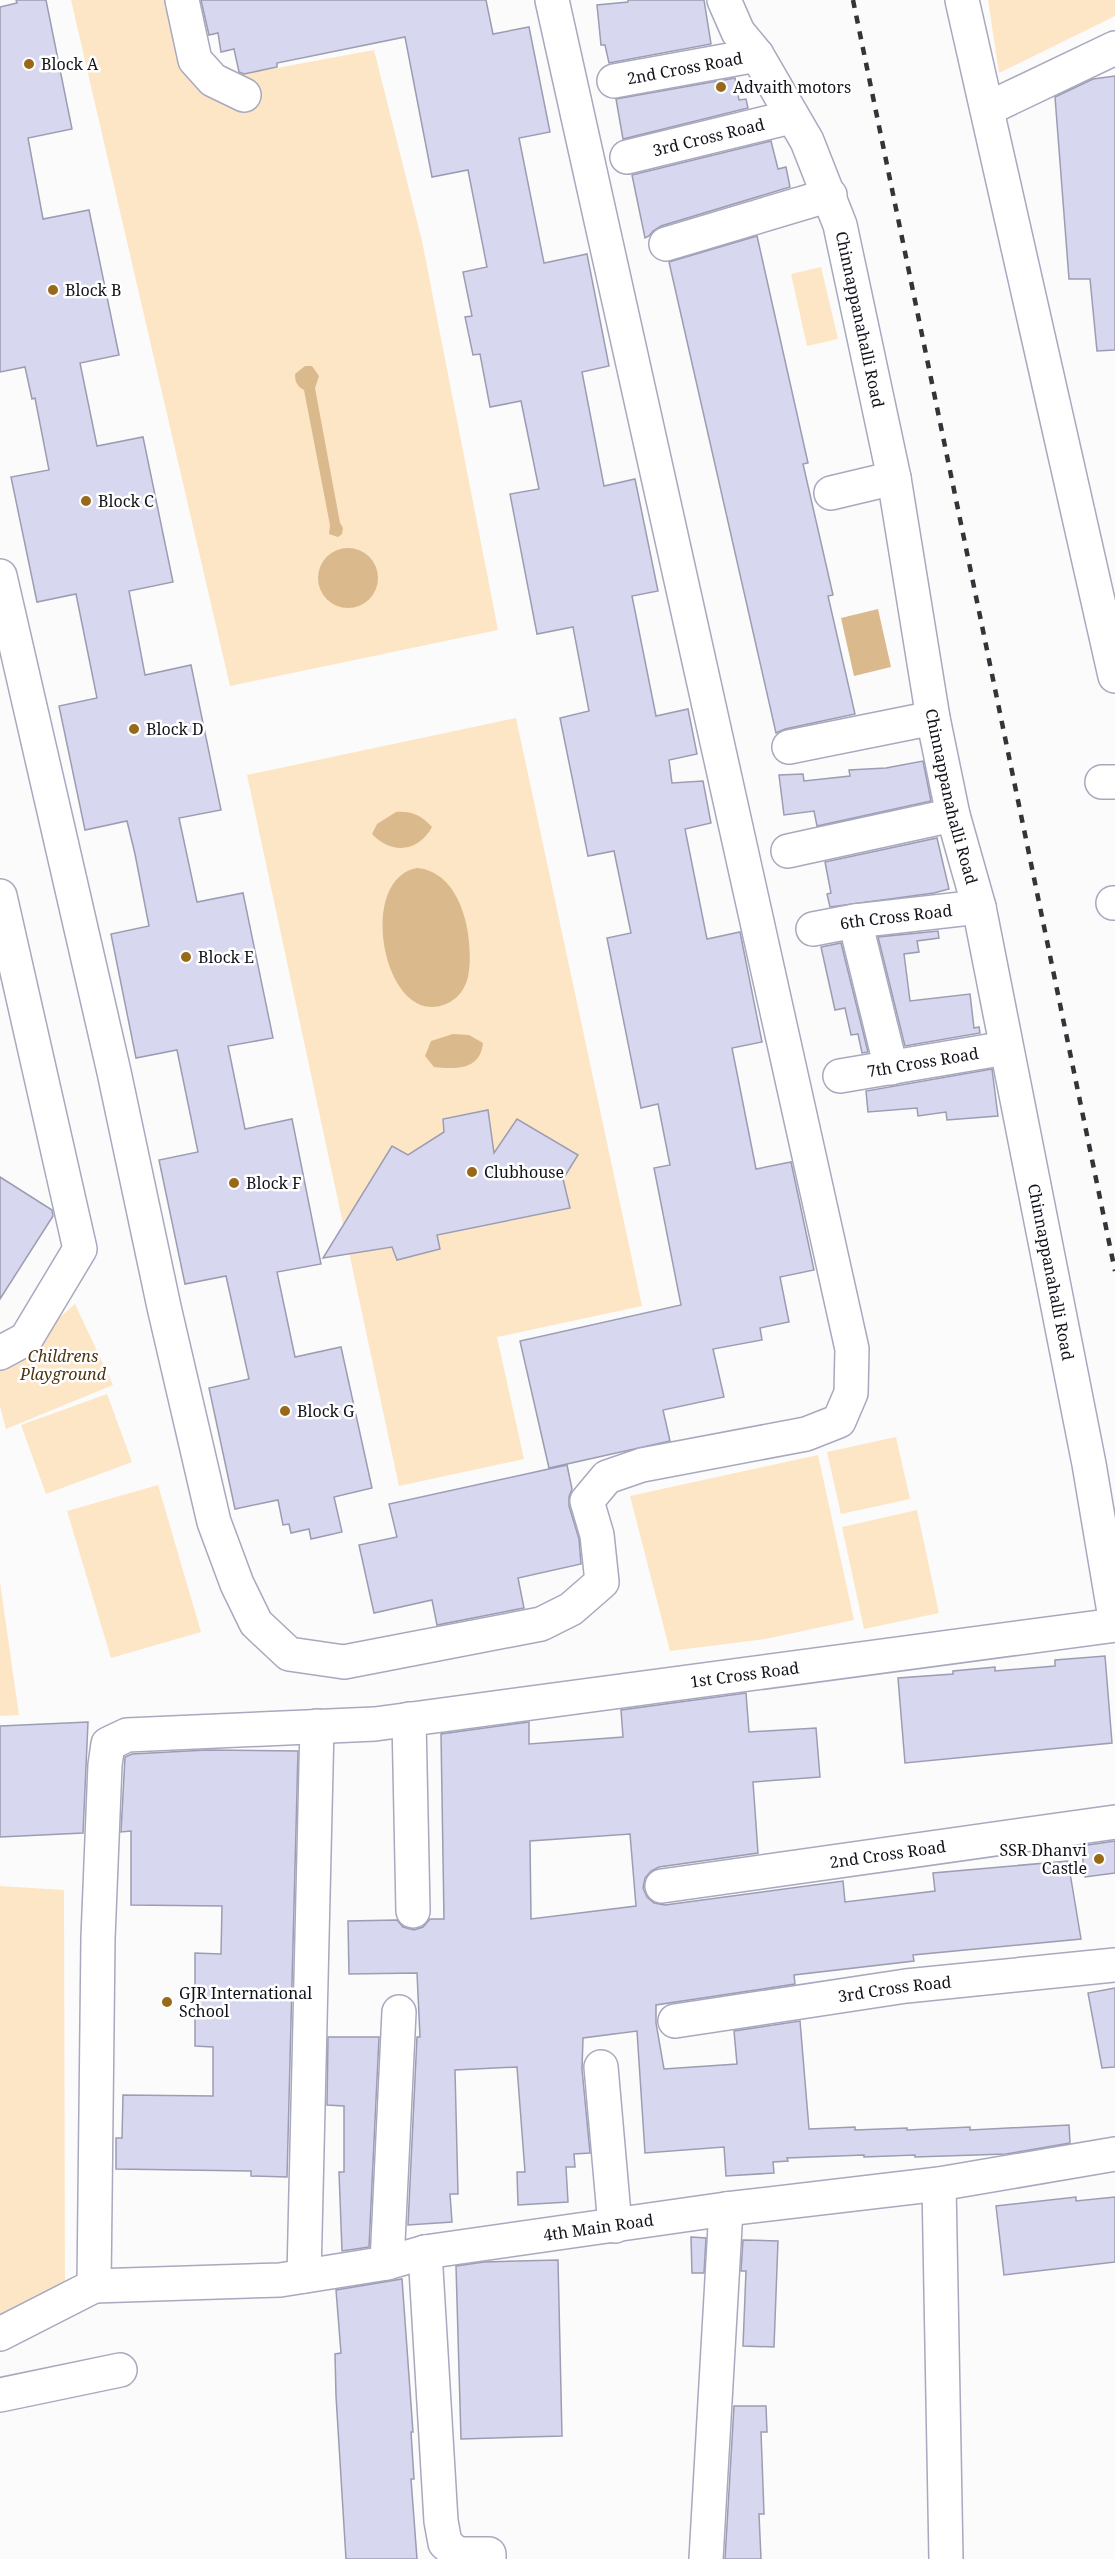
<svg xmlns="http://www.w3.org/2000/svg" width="1115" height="2559" font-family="'Noto Serif',serif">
  <rect width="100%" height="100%" fill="#fbfbfb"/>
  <g fill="#fde6c6">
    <polygon points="71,0 165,0 179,65 193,80 239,75 374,50 422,241 498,630 230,686"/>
    <polygon points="988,0 1115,0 1115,16 999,73"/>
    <polygon points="821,267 838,339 807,346 791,274"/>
    <polygon points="516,718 642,1306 497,1337 524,1459 399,1486 247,775"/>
    <polygon points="75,1304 113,1385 6,1429 0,1406 0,1370"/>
    <polygon points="107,1394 132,1462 46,1494 21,1425"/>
    <polygon points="896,1437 910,1499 841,1514 827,1452"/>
    <polygon points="818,1455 854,1620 765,1639 670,1651 630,1496"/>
    <polygon points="158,1485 201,1632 111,1658 67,1511"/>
    <polygon points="917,1510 939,1613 864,1629 842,1527"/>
    <polygon points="0,1582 19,1715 0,1716"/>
    <polygon points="0,1886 64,1890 65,2303 0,2325"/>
  </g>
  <g fill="#daba8d">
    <path d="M 305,366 L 312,366 L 319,376 L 315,388 L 340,523 L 343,528 L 342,534 L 338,537 L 329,534 L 330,525 L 304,390 C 297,386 295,382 295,374 Z"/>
    <circle cx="348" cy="578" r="30"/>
    <polygon points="878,609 891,667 854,676 841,618"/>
    <path d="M 396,812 C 411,811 421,815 432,827 C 418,852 392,855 372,834 L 377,824 Z"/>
    <path d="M 417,868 C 463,872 475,940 468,977 C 465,989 458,999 446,1004 C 384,1030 355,879 417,868 Z"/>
    <path d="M 453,1034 L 469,1035 L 483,1043 C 480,1071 455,1069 434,1067 L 425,1056 L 431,1041 Z"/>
  </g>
  <g fill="#d7d7ef" stroke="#9c9cb3" stroke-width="1.5" fill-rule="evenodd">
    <polygon points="16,0 46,0 72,129 28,138 43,219 89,210 119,355 80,363 97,446 143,437 173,582 129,591 145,675 191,665 221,810 179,818 197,902 243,893 273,1038 228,1046 245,1129 292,1119 321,1264 277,1272 295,1357 341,1347 372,1488 334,1497 342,1532 311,1539 309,1529 291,1533 289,1524 283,1525 278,1500 235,1509 209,1388 249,1379 226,1276 185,1284 159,1160 198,1152 177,1050 136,1058 111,934 149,926 135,854 127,821 85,830 59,706 97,698 76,594 37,602 11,477 49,470 35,398 32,399 25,367 0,372 0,7 17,3"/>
    <polygon points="201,0 486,0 493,34 529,27 550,132 519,138 544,263 587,254 609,366 582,372 604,486 635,479 658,591 632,596 656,716 688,709 697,754 669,760 672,783 703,781 711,823 685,829 707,939 740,932 762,1042 732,1048 756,1169 791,1162 814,1270 780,1277 789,1322 760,1328 762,1340 713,1349 724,1397 663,1410 670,1441 549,1468 520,1341 681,1305 654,1168 670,1165 658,1104 641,1108 607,938 631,933 614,851 588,856 560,718 589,711 573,627 537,634 510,494 539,489 521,401 490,407 480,354 473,355 465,317 472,316 463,272 487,267 468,170 432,177 405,37 277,63 277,67 244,74 239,72 234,49 221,52 218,33 209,35"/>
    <polygon points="628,0 704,0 711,44 609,63 605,45 601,45 597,5 628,2"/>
    <polygon points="1115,76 1115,350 1097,351 1090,279 1069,279 1055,97 1093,79"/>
    <polygon points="735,78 739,100 746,99 748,108 623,139 616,99"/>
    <polygon points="771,141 778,169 786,167 790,187 661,226 653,231 649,236 645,238 632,175"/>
    <polygon points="757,236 808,463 803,464 833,595 828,596 855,714 785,729 776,733 669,262"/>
    <polygon points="923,761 931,801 817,826 814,811 784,815 779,775 803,774 804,781 850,776 849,770 886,768"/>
    <polygon points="937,838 949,889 934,893 830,907 827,894 831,893 825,862"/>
    <polygon points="938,931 939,938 917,941 919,952 904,954 910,1001 970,994 974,1028 979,1027 980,1033 905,1046 878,937"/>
    <polygon points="841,943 868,1052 862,1053 858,1034 851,1035 845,1008 835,1010 821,947"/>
    <polygon points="992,1069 998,1116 947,1120 946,1112 918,1116 917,1108 868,1112 866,1091"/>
    <polygon points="488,1110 494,1153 517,1119 578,1155 563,1179 570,1208 437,1235 440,1249 397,1260 392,1247 323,1258 392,1146 408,1155 444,1132 443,1119"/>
    <polygon points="0,1177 52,1210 53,1216 0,1299"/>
    <polygon points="567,1465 572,1489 569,1497 569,1506 579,1539 581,1564 518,1578 524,1608 437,1625 432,1600 374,1613 359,1545 397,1537 389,1504"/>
    <polygon points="1105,1656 1112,1743 905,1763 898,1678 953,1674 953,1671 995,1667 995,1671 1055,1666 1055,1660"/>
    <path d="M 746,1693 L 749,1732 L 816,1728 L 820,1777 L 753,1782 L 758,1853 L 659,1867 L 651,1871 L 645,1878 L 643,1888 L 647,1897 L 654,1903 L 665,1905 L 843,1881 L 845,1902 L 935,1891 L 933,1873 L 1068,1861 L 1081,1939 L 913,1955 L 914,1961 L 794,1975 L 795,1984 L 656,2005 L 656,2023 L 664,2069 L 737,2064 L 734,2031 L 800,2021 L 809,2129 L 855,2127 L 855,2130 L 907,2128 L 907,2130 L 970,2127 L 970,2130 L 1069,2125 L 1070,2143 L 1006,2154 L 915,2157 L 915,2155 L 864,2157 L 864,2155 L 787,2158 L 788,2161 L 773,2162 L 774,2173 L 726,2176 L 724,2147 L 645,2153 L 637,2031 L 583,2038 L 582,2069 L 590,2153 L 574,2154 L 575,2167 L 566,2167 L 568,2202 L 518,2205 L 517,2172 L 525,2172 L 517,2067 L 455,2070 L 458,2194 L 450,2194 L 452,2222 L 408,2225 L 417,2037 L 420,2037 L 417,1973 L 349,1974 L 348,1921 L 397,1920 L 403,1927 L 414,1930 L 423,1927 L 430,1919 L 444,1919 L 441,1734 L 529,1722 L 529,1744 L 623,1737 L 621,1710 ZM 630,1834 L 636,1906 L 531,1919 L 530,1841 Z"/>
    <polygon points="88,1722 83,1833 0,1837 0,1726"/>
    <polygon points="207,1750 298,1751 287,2177 251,2176 251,2171 116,2169 116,2138 122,2138 123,2095 213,2096 213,2047 195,2046 195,1953 221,1954 222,1906 131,1905 131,1831 121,1832 125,1757 132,1754"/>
    <polygon points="1115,1841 1115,1873 1085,1877 1081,1846"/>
    <polygon points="1115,1988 1115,2067 1102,2068 1088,1993"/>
    <polygon points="328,2037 379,2037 369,2247 342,2251 339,2172 344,2172 344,2106 327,2105"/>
    <polygon points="1076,2197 1076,2201 1115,2197 1115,2262 1004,2275 996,2206"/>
    <polygon points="691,2237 706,2238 704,2273 692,2273"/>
    <polygon points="743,2240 778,2241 774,2347 743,2346 746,2271 741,2271"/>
    <polygon points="558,2260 562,2436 461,2439 456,2266 484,2262"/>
    <polygon points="402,2279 413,2432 411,2432 414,2479 411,2479 417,2559 346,2559 336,2396 335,2354 341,2353 336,2290"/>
    <polygon points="734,2406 766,2406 767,2432 761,2432 764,2514 759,2514 761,2559 725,2559"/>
  </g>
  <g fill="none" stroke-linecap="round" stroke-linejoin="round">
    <defs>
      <g id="minor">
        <polyline points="182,0 195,60 213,80 244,95"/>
        <path id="s1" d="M 724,0 L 738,32 L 757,55 L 807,141 L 840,225 L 894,478 L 933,718 L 953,815 L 979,907 L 1089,1464 L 1115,1618"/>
        <polyline points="962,0 1115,676"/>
        <path id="s2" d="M 614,81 L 757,55"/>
        <polyline points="987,109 1115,48"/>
        <path id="s3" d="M 627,157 L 791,117"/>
        <polyline points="666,244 830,195"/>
        <polyline points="831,493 894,478"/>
        <polyline points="0,576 114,1072 164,1307 214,1522 237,1584 256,1623 289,1654 344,1662 541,1624 571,1609 602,1582 597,1535 587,1501 607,1477 642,1465 806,1434 839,1421 851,1393 852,1349 552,0"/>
        <polyline points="789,747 933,718"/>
        <polyline points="1102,782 1115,782"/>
        <polyline points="788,851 953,815"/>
        <polyline points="0,896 80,1249 26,1339 0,1353"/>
        <polyline points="1113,903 1115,903"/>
        <polyline points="855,921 891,1068"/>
        <path id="s4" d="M 813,929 L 855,921 L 979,907"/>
        <path id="s5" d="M 840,1076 L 1006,1048"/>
        <polyline points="409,1719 413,1911"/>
        <path id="s6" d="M 662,1886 L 1115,1822"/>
        <path id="s7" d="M 399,2012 L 387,2263 L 425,2252 L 726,2209 L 939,2184 L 1115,2154"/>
        <path id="s8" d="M 675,2021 L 906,1986 L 1115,1965"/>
        <polyline points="601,2067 615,2226"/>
        <polyline points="939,2184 946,2559"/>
        <polyline points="425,2252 441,2521 445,2543 457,2554 489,2554 489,2559"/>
        <path id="s9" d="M 387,2263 L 280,2280 L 94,2286 L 98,1938 L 105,1765 L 108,1744 L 127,1735 L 375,1724 L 1115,1625"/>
        <polyline points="304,2276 317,1726"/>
        <polyline points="0,2334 94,2286"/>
        <polyline points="0,2395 120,2370"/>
        <polyline points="706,2559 726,2209"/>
      </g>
    </defs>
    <use href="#minor" stroke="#a8a8bf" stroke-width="36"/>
    <use href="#minor" stroke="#fff" stroke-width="33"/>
    <polyline stroke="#33333a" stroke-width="4.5" stroke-dasharray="8 8" stroke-linecap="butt" points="853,0 1115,1271"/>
  </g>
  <g fill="#986919" stroke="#fff" stroke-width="2">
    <circle cx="29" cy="64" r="6"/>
    <circle cx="721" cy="87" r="6"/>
    <circle cx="53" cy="290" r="6"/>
    <circle cx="86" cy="501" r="6"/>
    <circle cx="134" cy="729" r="6"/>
    <circle cx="186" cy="957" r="6"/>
    <circle cx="472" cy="1172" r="6"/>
    <circle cx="234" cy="1183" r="6"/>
    <circle cx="285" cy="1411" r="6"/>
    <circle cx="1099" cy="1859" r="6"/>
    <circle cx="167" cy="2002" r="6"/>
  </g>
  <g text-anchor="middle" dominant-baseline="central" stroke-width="5" stroke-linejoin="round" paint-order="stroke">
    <g font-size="16" fill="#12121a" stroke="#fff" text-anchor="start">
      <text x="41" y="64">Block A</text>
      <text x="733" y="87">Advaith motors</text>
      <text x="65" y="290">Block B</text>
      <text x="98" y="501">Block C</text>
      <text x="146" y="729">Block D</text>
      <text x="198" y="957">Block E</text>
      <text x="484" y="1172">Clubhouse</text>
      <text x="246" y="1183">Block F</text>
      <text x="297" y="1411">Block G</text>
      <text x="1087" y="1850" text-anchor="end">SSR Dhanvi<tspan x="1087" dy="18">Castle</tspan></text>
      <text x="179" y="1993">GJR International<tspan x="179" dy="18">School</tspan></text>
    </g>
    <g font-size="16" fill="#12121a" stroke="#fff">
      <text stroke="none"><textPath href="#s2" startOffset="72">2nd Cross Road</textPath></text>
      <text stroke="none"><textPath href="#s3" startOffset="84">3rd Cross Road</textPath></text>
      <text stroke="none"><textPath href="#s1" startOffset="351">Chinnappanahalli Road</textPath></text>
      <text stroke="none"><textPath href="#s1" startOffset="837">Chinnappanahalli Road</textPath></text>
      <text stroke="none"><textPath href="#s4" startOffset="84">6th Cross Road</textPath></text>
      <text stroke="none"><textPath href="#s5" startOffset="84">7th Cross Road</textPath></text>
      <text stroke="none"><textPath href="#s1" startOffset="1323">Chinnappanahalli Road</textPath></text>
      <text stroke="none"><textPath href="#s9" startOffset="1479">1st Cross Road</textPath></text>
      <text stroke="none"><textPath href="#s6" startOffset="228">2nd Cross Road</textPath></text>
      <text stroke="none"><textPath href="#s8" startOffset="222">3rd Cross Road</textPath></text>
      <text stroke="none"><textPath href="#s7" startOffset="466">4th Main Road</textPath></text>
    </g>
    <g font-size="16" font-style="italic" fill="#4c3511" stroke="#fff">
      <text x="63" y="1356">Childrens<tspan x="63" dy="18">Playground</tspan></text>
    </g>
  </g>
</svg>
